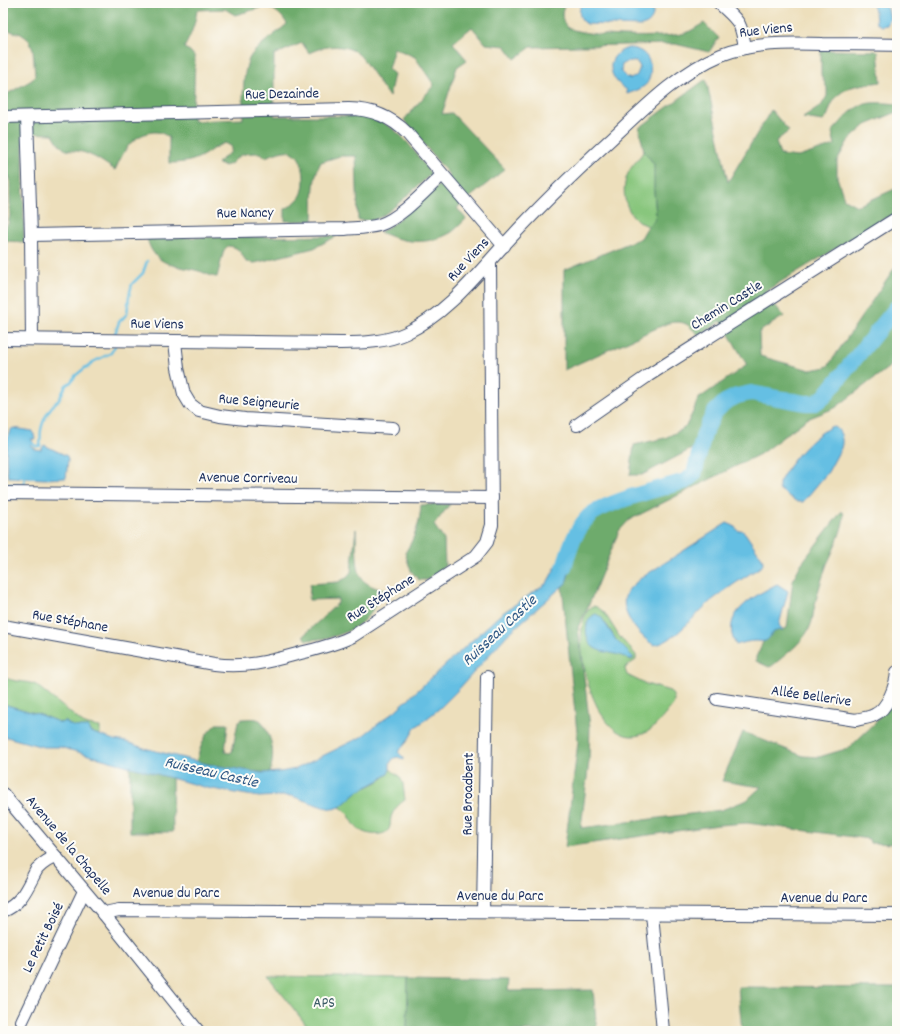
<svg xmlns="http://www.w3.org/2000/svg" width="900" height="1034" font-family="Dekko,sans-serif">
  <rect width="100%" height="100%" fill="#fdfcf7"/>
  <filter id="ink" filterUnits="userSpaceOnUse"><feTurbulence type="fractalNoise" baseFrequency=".025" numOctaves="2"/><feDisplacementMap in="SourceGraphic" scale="8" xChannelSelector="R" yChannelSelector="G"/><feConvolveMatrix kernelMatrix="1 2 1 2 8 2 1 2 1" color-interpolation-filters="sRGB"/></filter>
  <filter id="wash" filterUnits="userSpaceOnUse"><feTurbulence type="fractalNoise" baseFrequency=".012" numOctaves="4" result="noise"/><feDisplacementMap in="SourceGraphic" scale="16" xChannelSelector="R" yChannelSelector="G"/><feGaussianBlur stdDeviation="0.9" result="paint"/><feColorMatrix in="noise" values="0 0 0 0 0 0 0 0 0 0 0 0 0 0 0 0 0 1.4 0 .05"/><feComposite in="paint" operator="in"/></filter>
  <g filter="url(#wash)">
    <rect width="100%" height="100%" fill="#eddfbc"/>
    <g fill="#88c67d" stroke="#527a6e" fill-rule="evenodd">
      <path d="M 644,151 L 654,164 L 655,173 L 654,191 L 656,214 L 654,221 L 648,226 C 644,224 638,222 635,218 C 622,205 621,183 631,168 C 635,162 640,157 644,151 Z"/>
      <path d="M 593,606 L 597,607 L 604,612 L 619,636 L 636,655 L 636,660 L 627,666 L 625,669 L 627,675 L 643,683 L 670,691 C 674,696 675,699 673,705 C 665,714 656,728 645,733 C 592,758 564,619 593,606 ZM 587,623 L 607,625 L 616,640 L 633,657 L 633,659 L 632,660 C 626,658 620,654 614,653 C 593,648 586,648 587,623 Z"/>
      <path d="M 3,676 C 12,683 26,680 36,685 L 83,723 L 88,725 L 100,727 L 100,735 L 90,732 L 89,729 C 82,725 73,730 67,723 L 61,723 L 38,714 L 3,704 Z"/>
      <path d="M 390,769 L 400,777 L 403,784 L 405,800 C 399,804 394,809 391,817 C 390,821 391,825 389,829 C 385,837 366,835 360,830 C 351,824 351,813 340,807 C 345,802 351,796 357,792 C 368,785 385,782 390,769 Z"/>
      <polygon points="268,976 408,978 407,1031 311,1031"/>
    </g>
    <g fill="#6eab6c" stroke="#446d65" fill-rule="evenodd">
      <path d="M 3,3 L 566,3 C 561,10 560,22 569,28 C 585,37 667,39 685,33 C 692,31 698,26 704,23 L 719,38 L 709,52 L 675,44 L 531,47 L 515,59 L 505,46 L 486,44 L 472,27 L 453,43 L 467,60 L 457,67 L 442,114 L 452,113 L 505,169 L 457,208 L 466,219 C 462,223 457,228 452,232 C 429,246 403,243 380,232 L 393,224 L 450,176 L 404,120 L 434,85 L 415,57 L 394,48 L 388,69 L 394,74 L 389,97 L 362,58 C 349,42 325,45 309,53 L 302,43 L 274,55 L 274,116 L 363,116 C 371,118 380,120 387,125 C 406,136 418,157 431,174 C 417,186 390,214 374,220 C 369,221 363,220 358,220 L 356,156 L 340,156 L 321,162 C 311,179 314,202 313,221 L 285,221 L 285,209 C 291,206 296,202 300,197 C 307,187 305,157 292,152 C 285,148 272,155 265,157 L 261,153 C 256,153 250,153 245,154 C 233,156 232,172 217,163 L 231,152 L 231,146 L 225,143 C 213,147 210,152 200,157 C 191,162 180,163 169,163 L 169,138 C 157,126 139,134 129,145 C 123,152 119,162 115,170 C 107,165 98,158 88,154 C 68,146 67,159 53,134 L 23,133 L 24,242 L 3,241 L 3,230 L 8,224 L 10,215 L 10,177 L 3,177 L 3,99 L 7,94 L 32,80 L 35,76 L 33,50 L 29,40 L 21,34 L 3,29 ZM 267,6 C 276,11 282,15 287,24 C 276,34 258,45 250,57 C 242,70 243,104 243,119 L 193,121 L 195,57 L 190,51 L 184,48 C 191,35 195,25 197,10 L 225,9 L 235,15 Z"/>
      <path d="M 821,50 L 878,51 L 881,82 C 862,85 844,84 833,102 C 828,110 830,115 823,121 L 803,118 L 821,106 L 827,96 L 827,88 L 821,75 Z"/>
      <path d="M 706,79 L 728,182 L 771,110 L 789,131 L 776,141 L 780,155 L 798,157 L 835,145 L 832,132 C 857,104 859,100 897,104 L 897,112 L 866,125 L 848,141 L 837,161 L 837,177 L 844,199 L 857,206 L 897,188 L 897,236 L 887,217 L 764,292 L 784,316 L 759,332 L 760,356 L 810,370 L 822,368 L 828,366 L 897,264 L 897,361 L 835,408 L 807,419 L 760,454 L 629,520 L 619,531 L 588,607 L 578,627 L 590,727 L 589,761 L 581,828 L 721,810 L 747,800 L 761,787 L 722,781 L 743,732 L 803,756 L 819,757 L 849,748 L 874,724 L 897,693 L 897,844 L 870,843 L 869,839 L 747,823 L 719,825 L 565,847 L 578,742 L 562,586 L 566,583 L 575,552 L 570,546 C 574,536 581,524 588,517 C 601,503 665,487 686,481 L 694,474 L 701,444 L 642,475 L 630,475 L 634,445 L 665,438 L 681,430 L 687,424 L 693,412 L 698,399 L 747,365 L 721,321 L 699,336 C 688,324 685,320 668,323 L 564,370 L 564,270 L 641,238 L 648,226 L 654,221 L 656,214 L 654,191 L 654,164 L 644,151 L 639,128 Z"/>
      <path d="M 337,236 L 314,248 L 255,263 L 246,262 C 241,252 239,247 228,246 L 224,250 L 217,277 C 211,277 206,273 199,271 C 176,265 154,267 147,238 Z"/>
      <path d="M 450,504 L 434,525 L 444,540 L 445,566 L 427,580 L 419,580 L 411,571 L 405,553 C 415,537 420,523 421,505 Z"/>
      <path d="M 841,512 L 843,512 C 847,521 832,554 827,564 C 822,578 818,591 815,605 C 813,613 813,622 809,629 C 801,644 785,655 772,666 L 769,667 L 756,661 L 756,657 L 763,642 C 768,639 768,635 773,632 C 777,629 783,630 787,628 L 793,579 L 801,564 Z"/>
      <path d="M 356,529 C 357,541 355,569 362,579 C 367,585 376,588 384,590 C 380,598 376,606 371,612 C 356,633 331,639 307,640 L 303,636 L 338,603 L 338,599 L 309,600 L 310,584 L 338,582 L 346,578 L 351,572 Z"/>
      <path d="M 242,719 C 247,719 256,717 261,721 C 263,723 264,727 266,729 C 274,745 274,756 270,773 L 246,771 L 196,762 C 201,746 203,736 216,724 L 228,724 L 225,752 L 229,753 L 232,752 L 238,722 Z"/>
      <polygon points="130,766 172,778 173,832 130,832"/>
      <polygon points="408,978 509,980 508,991 593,990 597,1031 407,1031"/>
      <polygon points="738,987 897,988 897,1031 742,1031"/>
    </g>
    <g fill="#65bfe3" stroke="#4077a0" fill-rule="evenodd">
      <path d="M 582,3 L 649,3 L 649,7 L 653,7 C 654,16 652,24 641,26 L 587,24 C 578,19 578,11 582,3 Z"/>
      <polygon points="872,3 883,3 888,9 890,19 887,25 881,26 876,23 875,11"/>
      <path d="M 628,48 C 644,48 653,60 650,75 C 649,79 648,84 644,86 C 640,90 632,92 627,94 L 627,90 C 608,79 603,56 628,48 ZM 629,61 L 637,62 L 640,67 L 637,75 L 631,79 L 626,77 L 621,72 L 622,64 Z"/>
      <path d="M 832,426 C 841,428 844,440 841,448 L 828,472 L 803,502 L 798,502 L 794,500 L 779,489 L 779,483 C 791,460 810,438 832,426 Z"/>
      <path d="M 13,428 L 33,431 L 35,439 L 31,439 L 33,442 L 31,446 L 35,449 L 41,450 L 44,445 L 67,456 L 68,460 L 66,478 L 44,479 L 8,477 C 6,467 4,433 13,428 Z"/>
      <path d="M 727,523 L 734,526 L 738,531 L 742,530 L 745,533 L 762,558 L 763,562 L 762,566 C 745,577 727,588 711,601 C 695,614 674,643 654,645 C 640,637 618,612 626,594 C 629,587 636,583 641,578 Z"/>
      <path d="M 570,546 L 575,552 L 566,583 L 507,635 L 458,690 L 440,708 L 415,728 L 407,742 L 398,752 L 404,758 L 404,760 L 398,757 L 394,758 L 390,763 L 390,769 L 388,774 L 379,780 L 357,792 L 340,807 L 333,809 L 323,807 L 292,796 L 279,796 L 259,797 L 207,788 L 85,754 L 60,747 L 43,747 L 3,736 L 3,704 L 38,714 L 61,723 L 65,721 C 72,728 79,727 88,727 L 90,732 L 114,740 L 126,742 L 144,748 L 207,764 L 262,773 L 280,772 L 296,769 L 361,737 L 395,711 L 501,614 L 547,583 L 555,568 L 560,562 L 564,548 Z"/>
      <path d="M 777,584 L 788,591 L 779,625 L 783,630 C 767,631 773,638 765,641 C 762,642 758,641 755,641 C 749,641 742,643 736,645 C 719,614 753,597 777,584 Z"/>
      <path d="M 596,614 L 601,617 L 616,640 L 633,657 L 633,659 C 629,660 626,657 622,656 C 613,652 599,653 592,646 C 584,638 584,618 596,614 Z"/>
    </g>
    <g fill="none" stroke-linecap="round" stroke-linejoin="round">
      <g stroke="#65bfe3" stroke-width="2.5">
        <polyline points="115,334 119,322 127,314 129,296 132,284 143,273 147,261"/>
        <path d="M 30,443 L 32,443 L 35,446 L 40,446 C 41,441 40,435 41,430 C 43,419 51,405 59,400 L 66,385 L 71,382 L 75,376 L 86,367 L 88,367 L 93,362 L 111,353 L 115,346"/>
        <polyline points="3,484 24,485 25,476"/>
      </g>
      <path stroke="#65bfe3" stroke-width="16" d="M 564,567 C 569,549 575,531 588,517 C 601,503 665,487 686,481 L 694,474 L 704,434 L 714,413 L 725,402 L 737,396 L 751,393 L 805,403 L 815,403 L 824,397 L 897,307"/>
    </g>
  </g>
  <g filter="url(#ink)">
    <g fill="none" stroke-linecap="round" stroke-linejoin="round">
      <defs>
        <g id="minor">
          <path d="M 719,3 C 738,21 741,20 745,48"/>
          <path d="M 3,117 L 349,109 C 372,109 391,117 407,133 L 504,246"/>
          <polyline points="27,117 31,235 32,339"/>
          <path d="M 31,235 L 345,229 C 356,228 368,228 379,225 C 401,218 425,191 442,175"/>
          <path d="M 3,339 L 341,343 C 363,343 387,342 406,333 C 446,314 474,278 503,246 C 537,209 573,174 610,140 C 643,109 678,73 721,55 C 754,42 788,43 823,44 C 848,44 872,44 897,45"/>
          <polyline points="175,342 178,368 184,394 190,404 199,411 220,416 245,419 393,428"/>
          <polyline points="577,425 649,375 897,218"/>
          <polyline points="3,493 492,498"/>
          <path d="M 3,626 L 214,664 C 245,668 268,662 297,654 C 316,649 335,645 353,636 L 476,556 L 487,542 L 492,525 L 490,262"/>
          <path d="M 717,699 L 856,720 C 862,718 869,718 874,715 C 888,709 896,685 897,672"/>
          <polyline points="3,794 104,914 198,1031"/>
          <path d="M 3,911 C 22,904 28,885 37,869 C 43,863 48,859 56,857"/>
          <polyline points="483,912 487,677"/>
          <polyline points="104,914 109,912 119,910 897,915"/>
          <polyline points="652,914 663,1031"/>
          <polyline points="22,1021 84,891"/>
        </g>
      </defs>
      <use href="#minor" stroke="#3a496c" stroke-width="14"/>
      <use href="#minor" stroke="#fff" stroke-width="12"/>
    </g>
  </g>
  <g text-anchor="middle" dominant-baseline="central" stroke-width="4" stroke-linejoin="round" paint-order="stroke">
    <g font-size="15" fill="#1b2f5e" stroke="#fdfcf7">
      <text transform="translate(766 31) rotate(-6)">Rue Viens</text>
      <text transform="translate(282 95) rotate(-1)">Rue Dezainde</text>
      <text transform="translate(245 214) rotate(-1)">Rue Nancy</text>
      <text transform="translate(469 260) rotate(-47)">Rue Viens</text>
      <text transform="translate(727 306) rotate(-32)">Chemin Castle</text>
      <text transform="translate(157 325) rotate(1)">Rue Viens</text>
      <text transform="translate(259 403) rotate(5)">Rue Seigneurie</text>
      <text transform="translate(248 479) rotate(1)">Avenue Corriveau</text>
      <text transform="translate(381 599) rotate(-32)">Rue Stéphane</text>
      <text transform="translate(70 622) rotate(10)">Rue Stéphane</text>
      <text transform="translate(811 697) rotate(8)">Allée Bellerive</text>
      <text transform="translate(469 794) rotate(-89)">Rue Broadbent</text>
      <text transform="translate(68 846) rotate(50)">Avenue de la Chapelle</text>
      <text x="176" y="894">Avenue du Parc</text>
      <text x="500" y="897">Avenue du Parc</text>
      <text x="824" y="899">Avenue du Parc</text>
      <text transform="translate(44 938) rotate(-64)">Le Petit Boisé</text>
    </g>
    <g font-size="15" fill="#3c5c67" stroke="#fdfcf7">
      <text x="324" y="1004">APS</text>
    </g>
    <g font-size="16" font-style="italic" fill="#315a86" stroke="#fdfcf7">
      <text transform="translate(500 631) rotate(-43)">Ruisseau Castle</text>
      <text transform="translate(211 773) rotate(13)">Ruisseau Castle</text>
    </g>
  </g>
  <rect width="900" height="1034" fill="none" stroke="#fdfcf7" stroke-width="16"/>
</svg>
